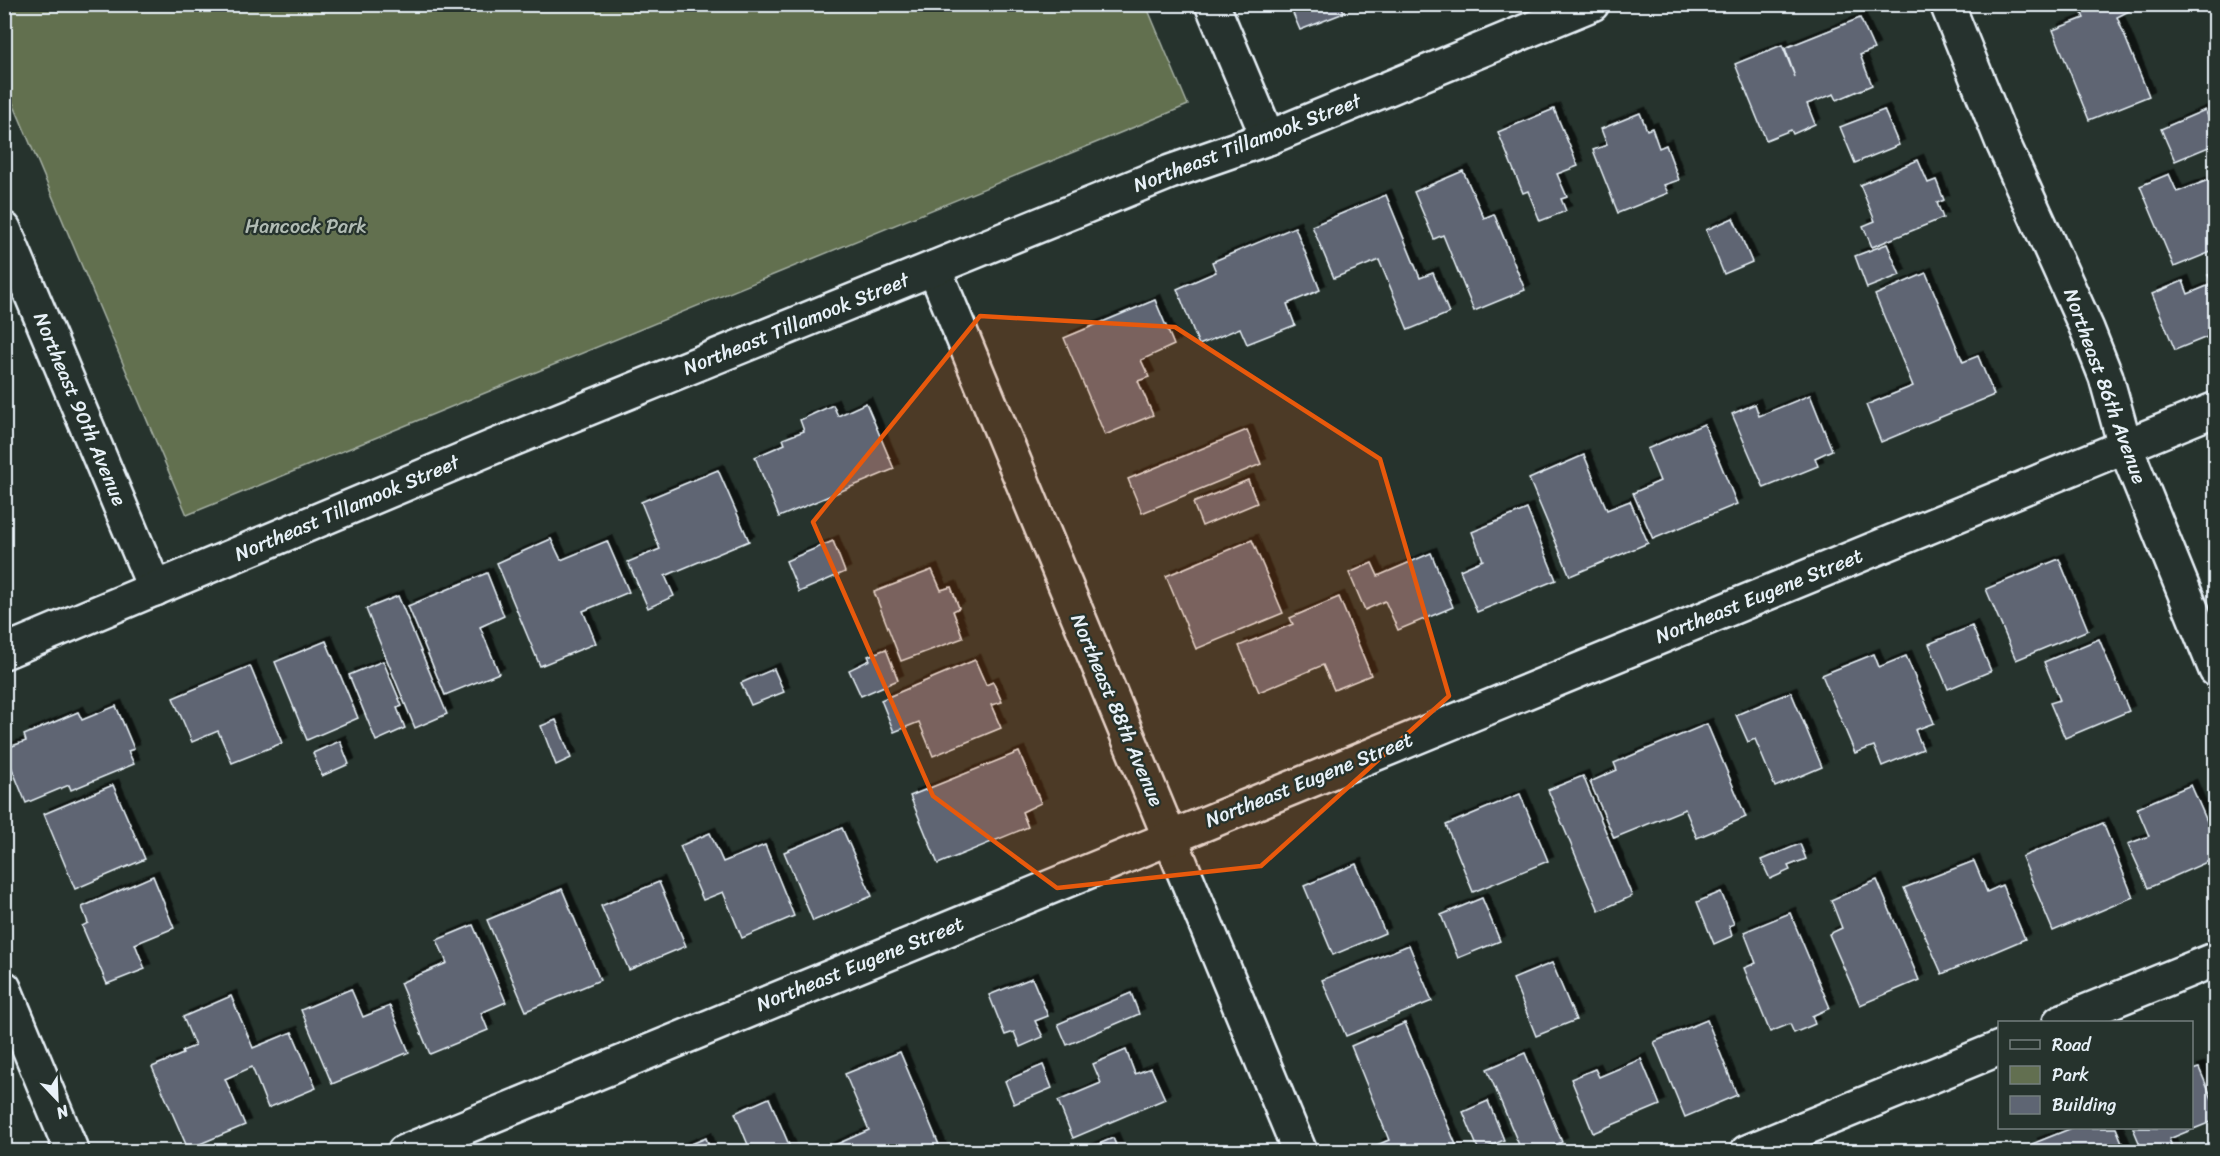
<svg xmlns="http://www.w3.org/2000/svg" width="2220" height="1156" font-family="Sriracha,sans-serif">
  <defs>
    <filter id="shadow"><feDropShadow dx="5.5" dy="-5.5" stdDeviation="0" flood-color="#0009"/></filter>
  </defs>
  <rect width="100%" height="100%" fill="#26332d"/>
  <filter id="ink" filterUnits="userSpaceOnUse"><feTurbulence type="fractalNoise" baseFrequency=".0167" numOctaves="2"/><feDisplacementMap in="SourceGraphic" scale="12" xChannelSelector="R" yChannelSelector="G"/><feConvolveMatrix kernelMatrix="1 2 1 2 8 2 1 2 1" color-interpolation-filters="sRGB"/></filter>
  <g filter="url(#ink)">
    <polygon fill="#626f50" stroke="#a5b0a4" stroke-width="1.5" points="4,5 1146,5 1188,105 187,515 5,84"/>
    <g fill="#5e6573" stroke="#e8f1f8" stroke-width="1.5" filter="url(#shadow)">
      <polygon points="1289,4 1341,4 1344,13 1300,30"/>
      <polygon points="2078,4 2129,4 2131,10 2117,17 2149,96 2089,120 2053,30 2084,18"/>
      <polygon points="1860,18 1874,49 1860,55 1872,85 1837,100 1834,94 1807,104 1815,124 1793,134 1791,130 1766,140 1735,64 1782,45 1795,77 1785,48"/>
      <polygon points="1554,109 1578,166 1557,174 1567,197 1561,199 1566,211 1540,221 1528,191 1523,193 1498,132"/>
      <polygon points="1884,110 1899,145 1855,163 1840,127"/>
      <polygon points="2205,110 2216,133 2216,144 2175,161 2161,129"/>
      <polygon points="1640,113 1647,130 1652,128 1659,148 1666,145 1679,180 1664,185 1668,193 1618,213 1593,150 1607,145 1601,129"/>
      <polygon points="1918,160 1928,183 1936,180 1944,200 1937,203 1943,218 1872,247 1863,226 1875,221 1860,185"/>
      <polygon points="1463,171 1484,218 1494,214 1525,290 1474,311 1443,235 1434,239 1414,192"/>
      <polygon points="2169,174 2177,192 2211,179 2216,191 2216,250 2174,267 2140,186"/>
      <polygon points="1386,195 1420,278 1433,273 1449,313 1408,330 1379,260 1334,278 1312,226"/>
      <polygon points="1733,218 1752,262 1724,274 1706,230"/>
      <polygon points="1295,227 1320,290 1287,304 1295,325 1247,344 1240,328 1199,345 1177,289 1216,272 1212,262"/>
      <polygon points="1887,244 1900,275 1867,288 1855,256"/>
      <polygon points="2216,272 2216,329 2210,331 2212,335 2175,350 2152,294 2183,281 2188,294 2212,284 2208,275"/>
      <polygon points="1926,273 1963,362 1978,356 1994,395 1881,442 1866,405 1913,386 1875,295"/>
      <polygon points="1155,300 1174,345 1141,360 1149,377 1138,381 1153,415 1105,435 1064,338"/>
      <polygon points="1810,395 1832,450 1815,458 1818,466 1764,488 1732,414 1755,404 1759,416"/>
      <polygon points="866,403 894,469 779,517 755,457 785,444 783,439 804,431 800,420 833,405 838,416"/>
      <polygon points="1704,424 1737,504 1653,539 1633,493 1660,481 1647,449"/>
      <polygon points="1247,430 1261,464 1142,513 1128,479"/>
      <polygon points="1584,455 1607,510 1630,501 1648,543 1570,576 1529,479"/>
      <polygon points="718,470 749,541 665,576 674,596 648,608 628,562 660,549 641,502"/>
      <polygon points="1248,480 1257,503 1202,526 1193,503"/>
      <polygon points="1527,509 1556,580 1477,612 1460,570 1483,560 1472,532"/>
      <polygon points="551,539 561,560 607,541 629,592 583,611 596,643 540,666 497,563"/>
      <polygon points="1252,540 1283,613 1196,649 1166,576"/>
      <polygon points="833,541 845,572 799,592 786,561"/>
      <polygon points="1431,553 1453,607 1398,630 1385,601 1365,610 1349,573 1372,563 1378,576"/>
      <polygon points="2059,559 2088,630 2016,660 1986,589"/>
      <polygon points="932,570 941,590 951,587 959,608 953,611 963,638 901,661 874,592"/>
      <polygon points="487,573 504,616 480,627 499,673 445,695 408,606"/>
      <polygon points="398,596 447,714 415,728 366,609"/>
      <polygon points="1339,597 1371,675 1334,690 1323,665 1259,692 1239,646 1293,624 1290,618"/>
      <polygon points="1972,626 1991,671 1948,689 1929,644"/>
      <polygon points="2099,639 2129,711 2065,738 2050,703 2060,700 2044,662"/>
      <polygon points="326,641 358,718 307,740 275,662"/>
      <polygon points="886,649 898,680 861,696 849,670 870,660 868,656"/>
      <polygon points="1874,654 1879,667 1906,656 1934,723 1915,730 1923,749 1882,766 1874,746 1855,753 1822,675"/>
      <polygon points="975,660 986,685 993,682 1002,702 991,705 1001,728 933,756 919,722 894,732 881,700"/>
      <polygon points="383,661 402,706 397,708 405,728 376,741 349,675"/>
      <polygon points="250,666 282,743 232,763 218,731 192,742 173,698"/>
      <polygon points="774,669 784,692 751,705 741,683"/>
      <polygon points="1791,692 1822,767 1775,787 1755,739 1748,742 1736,715"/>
      <polygon points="116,706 134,749 128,751 134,764 71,790 69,785 26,803 4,749 26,741 24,735 78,712 82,720"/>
      <polygon points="556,720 571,758 556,765 541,726"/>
      <polygon points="1707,724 1746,817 1697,838 1685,809 1614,838 1590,782 1617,770 1614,763"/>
      <polygon points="340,741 349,764 322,776 313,753"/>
      <polygon points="1019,752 1041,803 1022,812 1028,827 938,864 910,796"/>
      <polygon points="1583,776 1632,896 1599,911 1548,790"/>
      <polygon points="113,785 145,859 75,889 44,814"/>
      <polygon points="2191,785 2216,842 2216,858 2148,888 2128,844 2149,836 2137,808"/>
      <polygon points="1520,794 1548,861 1473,892 1446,825"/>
      <polygon points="2103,823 2133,897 2053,931 2022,857"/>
      <polygon points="842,828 872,896 813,921 784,852"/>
      <polygon points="710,833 723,862 765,845 794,916 742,938 723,892 703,900 680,846"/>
      <polygon points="1800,844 1806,859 1788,866 1790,870 1770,879 1761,860"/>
      <polygon points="1974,861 1987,892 2002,885 2025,939 1942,974 1904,888"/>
      <polygon points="1356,864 1385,933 1333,955 1304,886"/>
      <polygon points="153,876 174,928 135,944 145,969 107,984 82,926 88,923 82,907"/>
      <polygon points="1877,880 1919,980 1860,1005 1829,934 1842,928 1831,900"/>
      <polygon points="659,882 686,946 629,970 601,906"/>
      <polygon points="562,889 600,980 526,1011 487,920"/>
      <polygon points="1721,892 1734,924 1729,926 1732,936 1714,944 1697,902"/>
      <polygon points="1482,898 1500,941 1458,958 1441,915"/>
      <polygon points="1790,913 1830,1008 1812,1016 1815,1024 1794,1033 1790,1024 1770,1032 1744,968 1756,963 1744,932"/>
      <polygon points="473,925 506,1002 481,1013 488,1030 430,1054 400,983 447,963 437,940"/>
      <polygon points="1409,945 1432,1001 1346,1036 1322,980"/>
      <polygon points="1552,963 1576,1020 1536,1036 1513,979"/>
      <polygon points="1032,978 1048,1016 1035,1021 1043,1037 1020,1047 1014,1032 1005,1035 989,995"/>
      <polygon points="351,989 363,1017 390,1006 409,1052 332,1084 301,1010"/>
      <polygon points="1131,993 1139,1014 1067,1045 1058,1024"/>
      <polygon points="231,996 253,1048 292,1032 316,1088 268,1108 252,1067 225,1079 245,1125 188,1149 152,1067 183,1054 182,1051 195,1046 183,1017"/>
      <polygon points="1707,1020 1737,1095 1685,1117 1654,1042"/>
      <polygon points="1405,1023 1459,1152 1380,1152 1377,1145 1389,1140 1351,1046"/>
      <polygon points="1126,1050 1135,1074 1151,1068 1165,1099 1073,1138 1058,1101 1101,1083 1093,1064"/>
      <polygon points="900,1052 942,1152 819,1152 869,1130 845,1074"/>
      <polygon points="1525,1053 1562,1142 1540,1152 1522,1152 1487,1069"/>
      <polygon points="1641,1059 1660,1105 1593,1133 1571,1079 1595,1069 1599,1077"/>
      <polygon points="1043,1065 1052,1088 1014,1104 1005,1081"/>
      <polygon points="2199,1068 2216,1108 2216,1120 2169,1139 2174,1152 2143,1152 2133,1128 2192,1128 2192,1070"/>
      <polygon points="769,1098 792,1152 751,1152 735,1113"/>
      <polygon points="1488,1101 1504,1140 1479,1151 1463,1112"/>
      <polygon points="2072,1128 2116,1128 2126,1152 2035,1152 2032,1144"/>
      <polygon points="706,1138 711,1152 672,1152"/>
      <polygon points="1113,1138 1119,1152 1080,1152"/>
    </g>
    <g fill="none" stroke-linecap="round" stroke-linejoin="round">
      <defs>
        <g id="minor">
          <polyline points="1212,4 1268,138"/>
          <polyline points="1947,4 2003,143 2087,329 2106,377 2125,446 2216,670"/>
          <polyline points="4,229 155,589"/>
          <polyline points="934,268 1300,1152"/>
          <polyline points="4,652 493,447 1170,172 1268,138 1592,4"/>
          <polyline points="4,988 72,1152"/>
          <polyline points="2060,1022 2216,959"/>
          <polyline points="404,1152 2216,409"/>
          <polyline points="1747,1152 2000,1048"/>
        </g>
      </defs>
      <use href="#minor" stroke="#e8f1f8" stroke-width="38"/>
      <use href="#minor" stroke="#26332d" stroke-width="33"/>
    </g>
  </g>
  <path fill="#e8590c" fill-opacity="0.2" stroke="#e8590c" stroke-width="4.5" stroke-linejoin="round" d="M 980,316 L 1175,327 L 1380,459 L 1449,696 L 1261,866 L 1057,888 L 933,796 L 813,522 Z"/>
  <g text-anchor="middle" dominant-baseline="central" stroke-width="4.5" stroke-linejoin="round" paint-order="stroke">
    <g font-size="20" fill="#e8f1f8" stroke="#26332d">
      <text transform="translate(1247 143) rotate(-21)">Northeast Tillamook Street</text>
      <text transform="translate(796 324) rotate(-22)">Northeast Tillamook Street</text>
      <text transform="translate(2105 386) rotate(70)">Northeast 86th Avenue</text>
      <text transform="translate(80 409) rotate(67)">Northeast 90th Avenue</text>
      <text transform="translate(347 508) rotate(-23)">Northeast Tillamook Street</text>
      <text transform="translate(1759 596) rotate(-22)">Northeast Eugene Street</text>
      <text transform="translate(1117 710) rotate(67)">Northeast 88th Avenue</text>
      <text transform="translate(1309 780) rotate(-22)">Northeast Eugene Street</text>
      <text transform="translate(860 964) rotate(-22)">Northeast Eugene Street</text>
    </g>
    <g font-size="20" fill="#b2bdb5" stroke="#26332d">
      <text x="306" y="226">Hancock Park</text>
    </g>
  </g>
  <rect width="2220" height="1156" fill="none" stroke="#26332d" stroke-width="24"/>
  <rect x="12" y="12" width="2196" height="1132" fill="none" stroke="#e8f1f8" stroke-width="2" filter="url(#ink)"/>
  <rect x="1998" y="1021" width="195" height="108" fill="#26332d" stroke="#747f7e" stroke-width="1.5"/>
  <rect x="2010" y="1040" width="30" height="9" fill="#26332d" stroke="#747f7e" stroke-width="1.5"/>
  <text x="2052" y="1051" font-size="18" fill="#e8f1f8">Road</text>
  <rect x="2010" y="1066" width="30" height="18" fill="#626f50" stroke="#747f7e" stroke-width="1.5"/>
  <text x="2052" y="1081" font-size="18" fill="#e8f1f8">Park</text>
  <rect x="2010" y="1096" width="30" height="18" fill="#5e6573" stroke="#747f7e" stroke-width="1.5"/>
  <text x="2052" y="1111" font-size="18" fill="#e8f1f8">Building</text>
  <g transform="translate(57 1099) rotate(157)" stroke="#26332d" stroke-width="4.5" paint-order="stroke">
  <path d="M0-4.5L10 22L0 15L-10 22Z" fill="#e8f1f8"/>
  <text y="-9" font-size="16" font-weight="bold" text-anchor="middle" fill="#e8f1f8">N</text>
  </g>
</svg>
